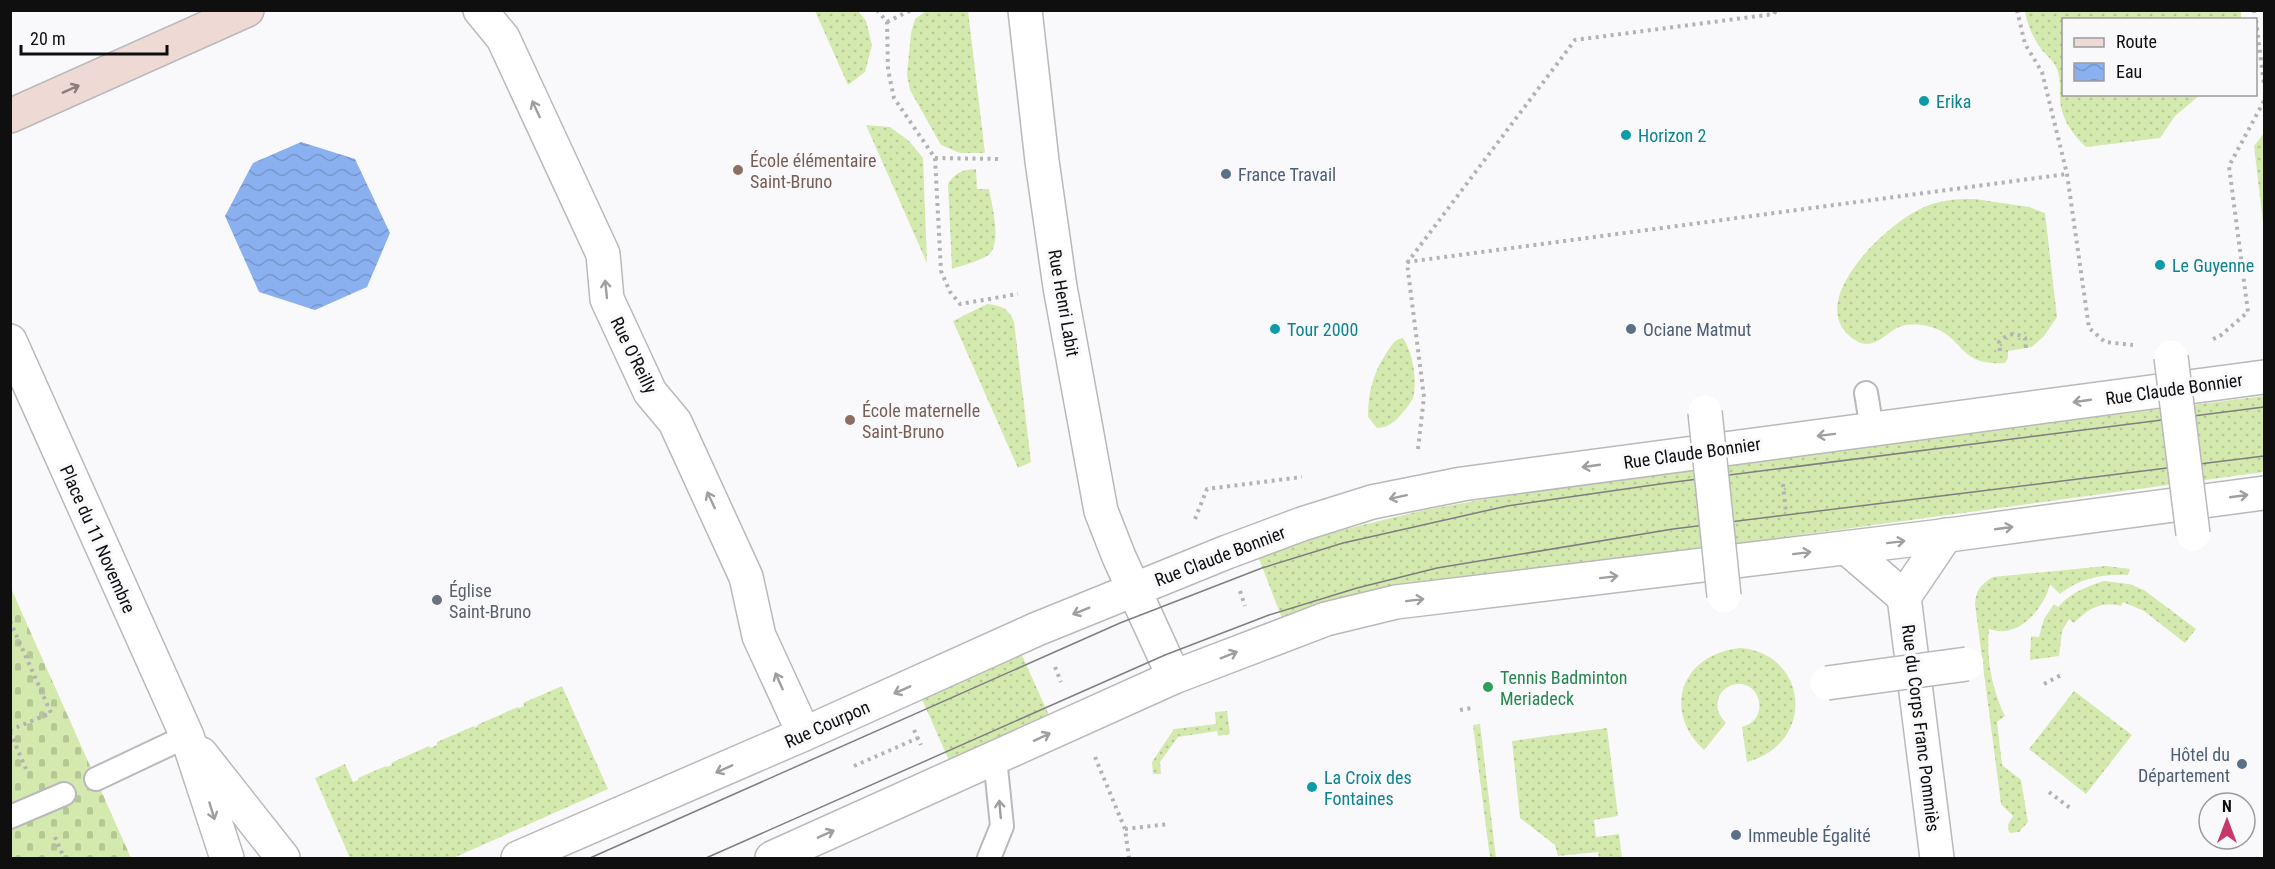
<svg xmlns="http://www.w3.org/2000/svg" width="2275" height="869" font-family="'Roboto Condensed',sans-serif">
  <defs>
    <pattern id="grass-dots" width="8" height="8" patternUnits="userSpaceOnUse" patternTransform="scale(1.5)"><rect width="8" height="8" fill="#d4e9ad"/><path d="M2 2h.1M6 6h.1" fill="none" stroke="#b5c794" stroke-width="1.8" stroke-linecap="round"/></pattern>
    <pattern id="cemetery-stones" width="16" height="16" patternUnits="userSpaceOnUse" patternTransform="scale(1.5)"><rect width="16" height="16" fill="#d4e9ad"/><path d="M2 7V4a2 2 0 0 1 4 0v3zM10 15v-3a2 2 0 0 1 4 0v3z" fill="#b5c794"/></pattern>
    <pattern id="water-waves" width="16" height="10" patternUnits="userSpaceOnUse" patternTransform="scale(1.5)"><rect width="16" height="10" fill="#8ab0ef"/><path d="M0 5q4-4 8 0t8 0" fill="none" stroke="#7696cc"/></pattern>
  </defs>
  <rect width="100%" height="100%" fill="#f9f9fb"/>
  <g fill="url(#grass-dots)">
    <polygon points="815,11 858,11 866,21 872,45 865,72 848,85"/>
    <polygon points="926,11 968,11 985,153 960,153 941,145 910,90 907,75 911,33 915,19"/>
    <path d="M 2025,11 L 2025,10 L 2241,11 L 2241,19 L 2064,20 L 2064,94 L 2200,95 L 2175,116 L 2160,138 L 2086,147 C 2072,134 2061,119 2060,99 C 2060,88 2061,77 2056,67 C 2053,60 2046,55 2041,49 C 2033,38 2027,24 2025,11 Z"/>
    <polygon points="866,125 890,127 909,141 923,158 927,263"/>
    <polygon points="2264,133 2264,230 2254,146"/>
    <path d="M 976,169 L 977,189 L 989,189 C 992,206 1003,246 987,256 C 977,262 963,265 952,269 L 948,184 C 956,172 962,170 976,169 Z"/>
    <path d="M 1975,199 L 2029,207 L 2045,213 L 2057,317 L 2044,336 L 2032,347 L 2008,351 L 2008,358 L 2005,363 C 1957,366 1965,337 1931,327 C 1921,324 1909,323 1899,327 C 1884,334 1873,352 1855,340 C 1801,305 1884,227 1918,210 C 1937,200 1954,199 1975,199 Z"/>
    <path d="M 987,304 C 1001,305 1009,309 1014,322 L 1031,462 L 1018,468 L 953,321 Z"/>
    <path d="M 1403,338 C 1412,351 1417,377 1414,394 C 1412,403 1404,411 1398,418 C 1392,424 1385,428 1377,428 L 1368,417 C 1368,391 1374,370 1389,349 C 1393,343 1395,339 1403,338 Z"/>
    <polygon points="2264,396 2264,472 1676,552 1283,621 1258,556 1338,531 1424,510 1503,496 1666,471"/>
    <path d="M 2106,566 L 2130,569 L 2128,575 C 2102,574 2080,578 2060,594 L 2050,584 C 2045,605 2026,629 2004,631 C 1999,632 1994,630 1989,629 C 1986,658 1992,690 2005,716 L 1997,722 L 2002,765 L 2021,780 L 2028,822 L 2019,832 L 2010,833 L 2008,829 L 2008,825 L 2013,816 L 2001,804 L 1975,604 C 1976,590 1981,584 1993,577 Z"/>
    <path d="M 2104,581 L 2129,584 L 2144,590 L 2196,629 L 2185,643 L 2144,611 L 2123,602 L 2121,606 C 2100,601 2088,609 2074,623 L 2069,619 L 2062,631 L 2059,656 L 2030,660 L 2031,636 L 2039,637 L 2044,619 L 2054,604 L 2058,607 C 2072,592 2085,587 2104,581 Z"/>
    <path d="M 1740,648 C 1808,653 1817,743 1747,762 L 1742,727 C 1771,720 1761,677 1732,685 C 1727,687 1721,691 1719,697 C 1715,708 1719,715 1726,723 L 1704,750 C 1661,710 1682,654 1740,648 Z"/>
    <polygon points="1021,653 1051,720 951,765 921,697"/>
    <polygon points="562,686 608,789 453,858 350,858 315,778 345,764 353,782 358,780 358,778 386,766 387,767 392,765 391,763 429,746 430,748 437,745 437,742 474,726 475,728 479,724 518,707 519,708 524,706 523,703"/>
    <polygon points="2074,691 2132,735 2086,794 2029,749"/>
    <polygon points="1227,711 1230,734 1218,736 1217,731 1178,737 1160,762 1161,774 1153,774 1152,762 1174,729 1216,724 1215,712"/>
    <polygon points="1480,724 1496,858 1490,858 1473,725"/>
    <polygon points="1607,728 1618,816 1594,820 1596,837 1619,834 1622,858 1599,858 1598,852 1558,856 1555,845 1520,818 1512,741"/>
  </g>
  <polygon fill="url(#cemetery-stones)" points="10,586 131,858 11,858"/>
  <polygon fill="url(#water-waves)" points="301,142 355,159 390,233 367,287 315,310 259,292 225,216 253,163"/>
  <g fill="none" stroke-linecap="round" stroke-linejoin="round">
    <defs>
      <g id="service">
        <polyline points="1866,393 1872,429"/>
        <polyline points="96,779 187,736"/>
        <polyline points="10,817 64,794"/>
        <polyline points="989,858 1002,826 995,758"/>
      </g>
      <polyline id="pedestrian" points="480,10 503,38 603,254 607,299 650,392 675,422 746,577 759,636 804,734"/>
      <g id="tertiary">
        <polyline points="1025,10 1042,161 1060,287 1101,511 1119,557 1174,677"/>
        <polyline points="10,341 187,736 227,858"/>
        <polyline points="1847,548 1904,597"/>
        <polyline points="201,754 283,858"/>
        <polyline points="518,858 804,734 1037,629 1227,552 1302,524 1372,502 1462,484 2264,377"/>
        <polyline points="772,858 1174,677 1326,619 1396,602 1934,537 2264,493"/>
        <polyline points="1937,858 1904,597 1946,535"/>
      </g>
      <polyline id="secondary" points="10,116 247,10"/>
    </defs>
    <use href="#service" stroke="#b9b9bb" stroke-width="26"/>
    <use href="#pedestrian" stroke="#b9b9bb" stroke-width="36"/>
    <use href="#tertiary" stroke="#b9b9bb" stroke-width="36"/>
    <use href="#secondary" stroke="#b9b9bb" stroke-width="36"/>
    <g stroke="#b3b3b4" stroke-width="4" stroke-dasharray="3 4.5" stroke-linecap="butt">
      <polyline points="877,10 887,22 888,70 894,98 935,158 941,271 950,292 960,304 1018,294"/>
      <polyline points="2017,10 2025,44 2042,72 2067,174 2089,328 2105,342 2133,345"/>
      <polyline points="2254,10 2255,20"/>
      <polyline points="2256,20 2264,85"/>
      <polyline points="887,22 911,10"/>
      <polyline points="935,158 1000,159"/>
      <polyline points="1407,262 2067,174"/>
      <polyline points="2213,339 2220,336 2248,312 2229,166 2264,101"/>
      <path d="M 2000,351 L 1999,342 C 2008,333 2015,332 2025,338 L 2026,348"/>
      <polyline points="1418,449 1424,397 1407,263 1575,40 1774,14 1776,10"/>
      <polyline points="1783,484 1786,513"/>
      <polyline points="1195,519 1207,489 1302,477"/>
      <polyline points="1240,591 1245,606"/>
      <polyline points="10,621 51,713 10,730"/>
      <polyline points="1055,667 1061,682"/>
      <polyline points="2044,684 2063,674"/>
      <polyline points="1460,710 1472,708"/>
      <polyline points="914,730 921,745"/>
      <polyline points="10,732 26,769"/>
      <polyline points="1095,757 1125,829 1129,858"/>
      <polyline points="854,766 918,738"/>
      <polyline points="2049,792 2070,808"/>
      <polyline points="1125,829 1169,824"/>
      <polyline points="55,837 64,858"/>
    </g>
    <use href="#service" stroke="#fff" stroke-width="22"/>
    <use href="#pedestrian" stroke="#fff" stroke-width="33"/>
    <use href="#tertiary" stroke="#fff" stroke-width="33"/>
    <use href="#secondary" stroke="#efd9d5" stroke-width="33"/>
    <g stroke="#7e7e80" stroke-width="1.5">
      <polyline points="590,858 1120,623 1262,568 1343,543 1507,506 1667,483 2264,407"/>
      <polyline points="706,858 1165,655 1269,615 1357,588 1437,568 1673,529 2264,456"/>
    </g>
    <defs>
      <g id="pedestrian-bridge">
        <polyline points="2171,357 2193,534"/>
        <polyline points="1705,412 1724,596"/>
        <polyline points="1827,683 1967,664"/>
      </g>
    </defs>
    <use href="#pedestrian-bridge" stroke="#b9b9bb" stroke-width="36" stroke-linecap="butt"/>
    <use href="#pedestrian-bridge" stroke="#fff" stroke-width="33"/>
  </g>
  <defs><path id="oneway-shaft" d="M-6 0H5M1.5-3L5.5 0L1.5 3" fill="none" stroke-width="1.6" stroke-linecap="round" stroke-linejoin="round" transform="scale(1.5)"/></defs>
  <use stroke="#8a7e7c" href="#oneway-shaft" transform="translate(71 89) rotate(-24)"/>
  <g stroke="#9f9f9f">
    <use href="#oneway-shaft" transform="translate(536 109) rotate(-115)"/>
    <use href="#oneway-shaft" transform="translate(606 289) rotate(-96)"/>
    <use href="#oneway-shaft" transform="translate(2082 401) rotate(172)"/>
    <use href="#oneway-shaft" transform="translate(1826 435) rotate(173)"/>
    <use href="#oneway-shaft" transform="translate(1591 466) rotate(172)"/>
    <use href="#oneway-shaft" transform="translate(2239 496) rotate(-8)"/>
    <use href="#oneway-shaft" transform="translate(1398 497) rotate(168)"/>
    <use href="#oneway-shaft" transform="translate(711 500) rotate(-115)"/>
    <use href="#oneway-shaft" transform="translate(2004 528) rotate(-8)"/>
    <use href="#oneway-shaft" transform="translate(1896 542) rotate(-7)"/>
    <use href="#oneway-shaft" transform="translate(1802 553) rotate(-7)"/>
    <use href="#oneway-shaft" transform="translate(1609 577) rotate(-7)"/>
    <use href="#oneway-shaft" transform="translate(1415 600) rotate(-7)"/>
    <use href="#oneway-shaft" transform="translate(1081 611) rotate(158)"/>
    <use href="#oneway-shaft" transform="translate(1229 655) rotate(-22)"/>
    <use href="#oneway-shaft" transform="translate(779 681) rotate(-114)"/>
    <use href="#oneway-shaft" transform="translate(902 690) rotate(156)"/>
    <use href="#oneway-shaft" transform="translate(1042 737) rotate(-25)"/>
    <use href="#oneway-shaft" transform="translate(724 769) rotate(156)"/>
    <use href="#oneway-shaft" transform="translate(1000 809) rotate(-95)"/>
    <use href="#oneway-shaft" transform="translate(212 811) rotate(73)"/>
    <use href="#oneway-shaft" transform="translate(826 834) rotate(-24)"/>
  </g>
  <g fill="#0f9aa8" stroke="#f9f9fb" stroke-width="2">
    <circle cx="1924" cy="101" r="6"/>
    <circle cx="1626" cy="135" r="6"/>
    <circle cx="2160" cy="265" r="6"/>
    <circle cx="1275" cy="329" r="6"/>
    <circle cx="1312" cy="787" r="6"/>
  </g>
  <g fill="#8d6e63" stroke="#f9f9fb" stroke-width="2">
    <circle cx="738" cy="170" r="6"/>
    <circle cx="850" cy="420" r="6"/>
  </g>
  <g fill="#5c6f8a" stroke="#f9f9fb" stroke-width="2">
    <circle cx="1226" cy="174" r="6"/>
    <circle cx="1631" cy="329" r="6"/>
    <circle cx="2242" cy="764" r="6"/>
    <circle cx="1736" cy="835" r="6"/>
  </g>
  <circle fill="#6b7280" stroke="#f9f9fb" stroke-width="2" cx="437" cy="600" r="6"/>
  <circle fill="#2e9e5b" stroke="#f9f9fb" stroke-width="2" cx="1488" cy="687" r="6"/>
  <g text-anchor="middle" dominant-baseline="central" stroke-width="6" stroke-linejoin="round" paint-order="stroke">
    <g font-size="18" fill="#0d838f" stroke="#f9f9fb" text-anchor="start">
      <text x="1936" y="101">Erika</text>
      <text x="1638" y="135">Horizon 2</text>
      <text x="2172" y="265">Le Guyenne</text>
      <text x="1287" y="329">Tour 2000</text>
      <text x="1324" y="777">La Croix des<tspan x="1324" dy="21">Fontaines</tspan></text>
    </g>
    <g font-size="18" fill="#785e54" stroke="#f9f9fb" text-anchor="start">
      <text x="750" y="160">École élémentaire<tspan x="750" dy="21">Saint-Bruno</tspan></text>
      <text x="862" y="410">École maternelle<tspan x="862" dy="21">Saint-Bruno</tspan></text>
    </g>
    <g font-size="18" fill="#4e5e75" stroke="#f9f9fb" text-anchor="start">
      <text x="1238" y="174">France Travail</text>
      <text x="1643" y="329">Ociane Matmut</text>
      <text x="2230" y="754" text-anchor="end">Hôtel du<tspan x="2230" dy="21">Département</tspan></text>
      <text x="1748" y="835">Immeuble Égalité</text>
    </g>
    <g font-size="18" fill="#0f0f10" stroke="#f9f9fb">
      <text transform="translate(1064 303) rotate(80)">Rue Henri Labit</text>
      <text transform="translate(634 355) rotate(64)">Rue O'Reilly</text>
      <text transform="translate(2174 389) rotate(-8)">Rue Claude Bonnier</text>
      <text transform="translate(1692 453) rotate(-8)">Rue Claude Bonnier</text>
      <text transform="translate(98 539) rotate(66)">Place du 11 Novembre</text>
      <text transform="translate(1220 556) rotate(-21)">Rue Claude Bonnier</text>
      <text transform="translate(827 724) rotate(-24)">Rue Courpon</text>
      <text transform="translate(1921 728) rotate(83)">Rue du Corps Franc Pommiès</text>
    </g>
    <g font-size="18" fill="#5b616d" stroke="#f9f9fb" text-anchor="start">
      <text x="449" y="590">Église<tspan x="449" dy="21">Saint-Bruno</tspan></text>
    </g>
    <g font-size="18" fill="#27864d" stroke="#f9f9fb" text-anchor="start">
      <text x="1500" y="677">Tennis Badminton<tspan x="1500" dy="21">Meriadeck</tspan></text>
    </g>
  </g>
  <rect width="2275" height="869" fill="none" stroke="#0f0f10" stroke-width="24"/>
  <rect x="2062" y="18" width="195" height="78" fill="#f9f9fb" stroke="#9b9b9d" stroke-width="1.5"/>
  <rect x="2074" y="38" width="30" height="9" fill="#efd9d5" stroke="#9b9b9d" stroke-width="1.5"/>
  <text x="2116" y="48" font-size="18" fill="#0f0f10">Route</text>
  <rect x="2074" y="63" width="30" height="18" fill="url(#water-waves)" stroke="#9b9b9d" stroke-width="1.5"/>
  <text x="2116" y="78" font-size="18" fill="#0f0f10">Eau</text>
  <g transform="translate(2227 821)"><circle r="28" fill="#f9f9fb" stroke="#9b9b9d" stroke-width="1.5"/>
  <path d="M0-4.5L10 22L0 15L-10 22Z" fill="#c53867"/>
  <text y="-9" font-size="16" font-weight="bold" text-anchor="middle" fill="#0f0f10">N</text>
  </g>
  <path d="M21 45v9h146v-9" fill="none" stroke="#0f0f10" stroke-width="3"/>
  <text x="30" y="45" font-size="18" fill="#0f0f10" stroke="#f9f9fb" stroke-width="4.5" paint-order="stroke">20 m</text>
</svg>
